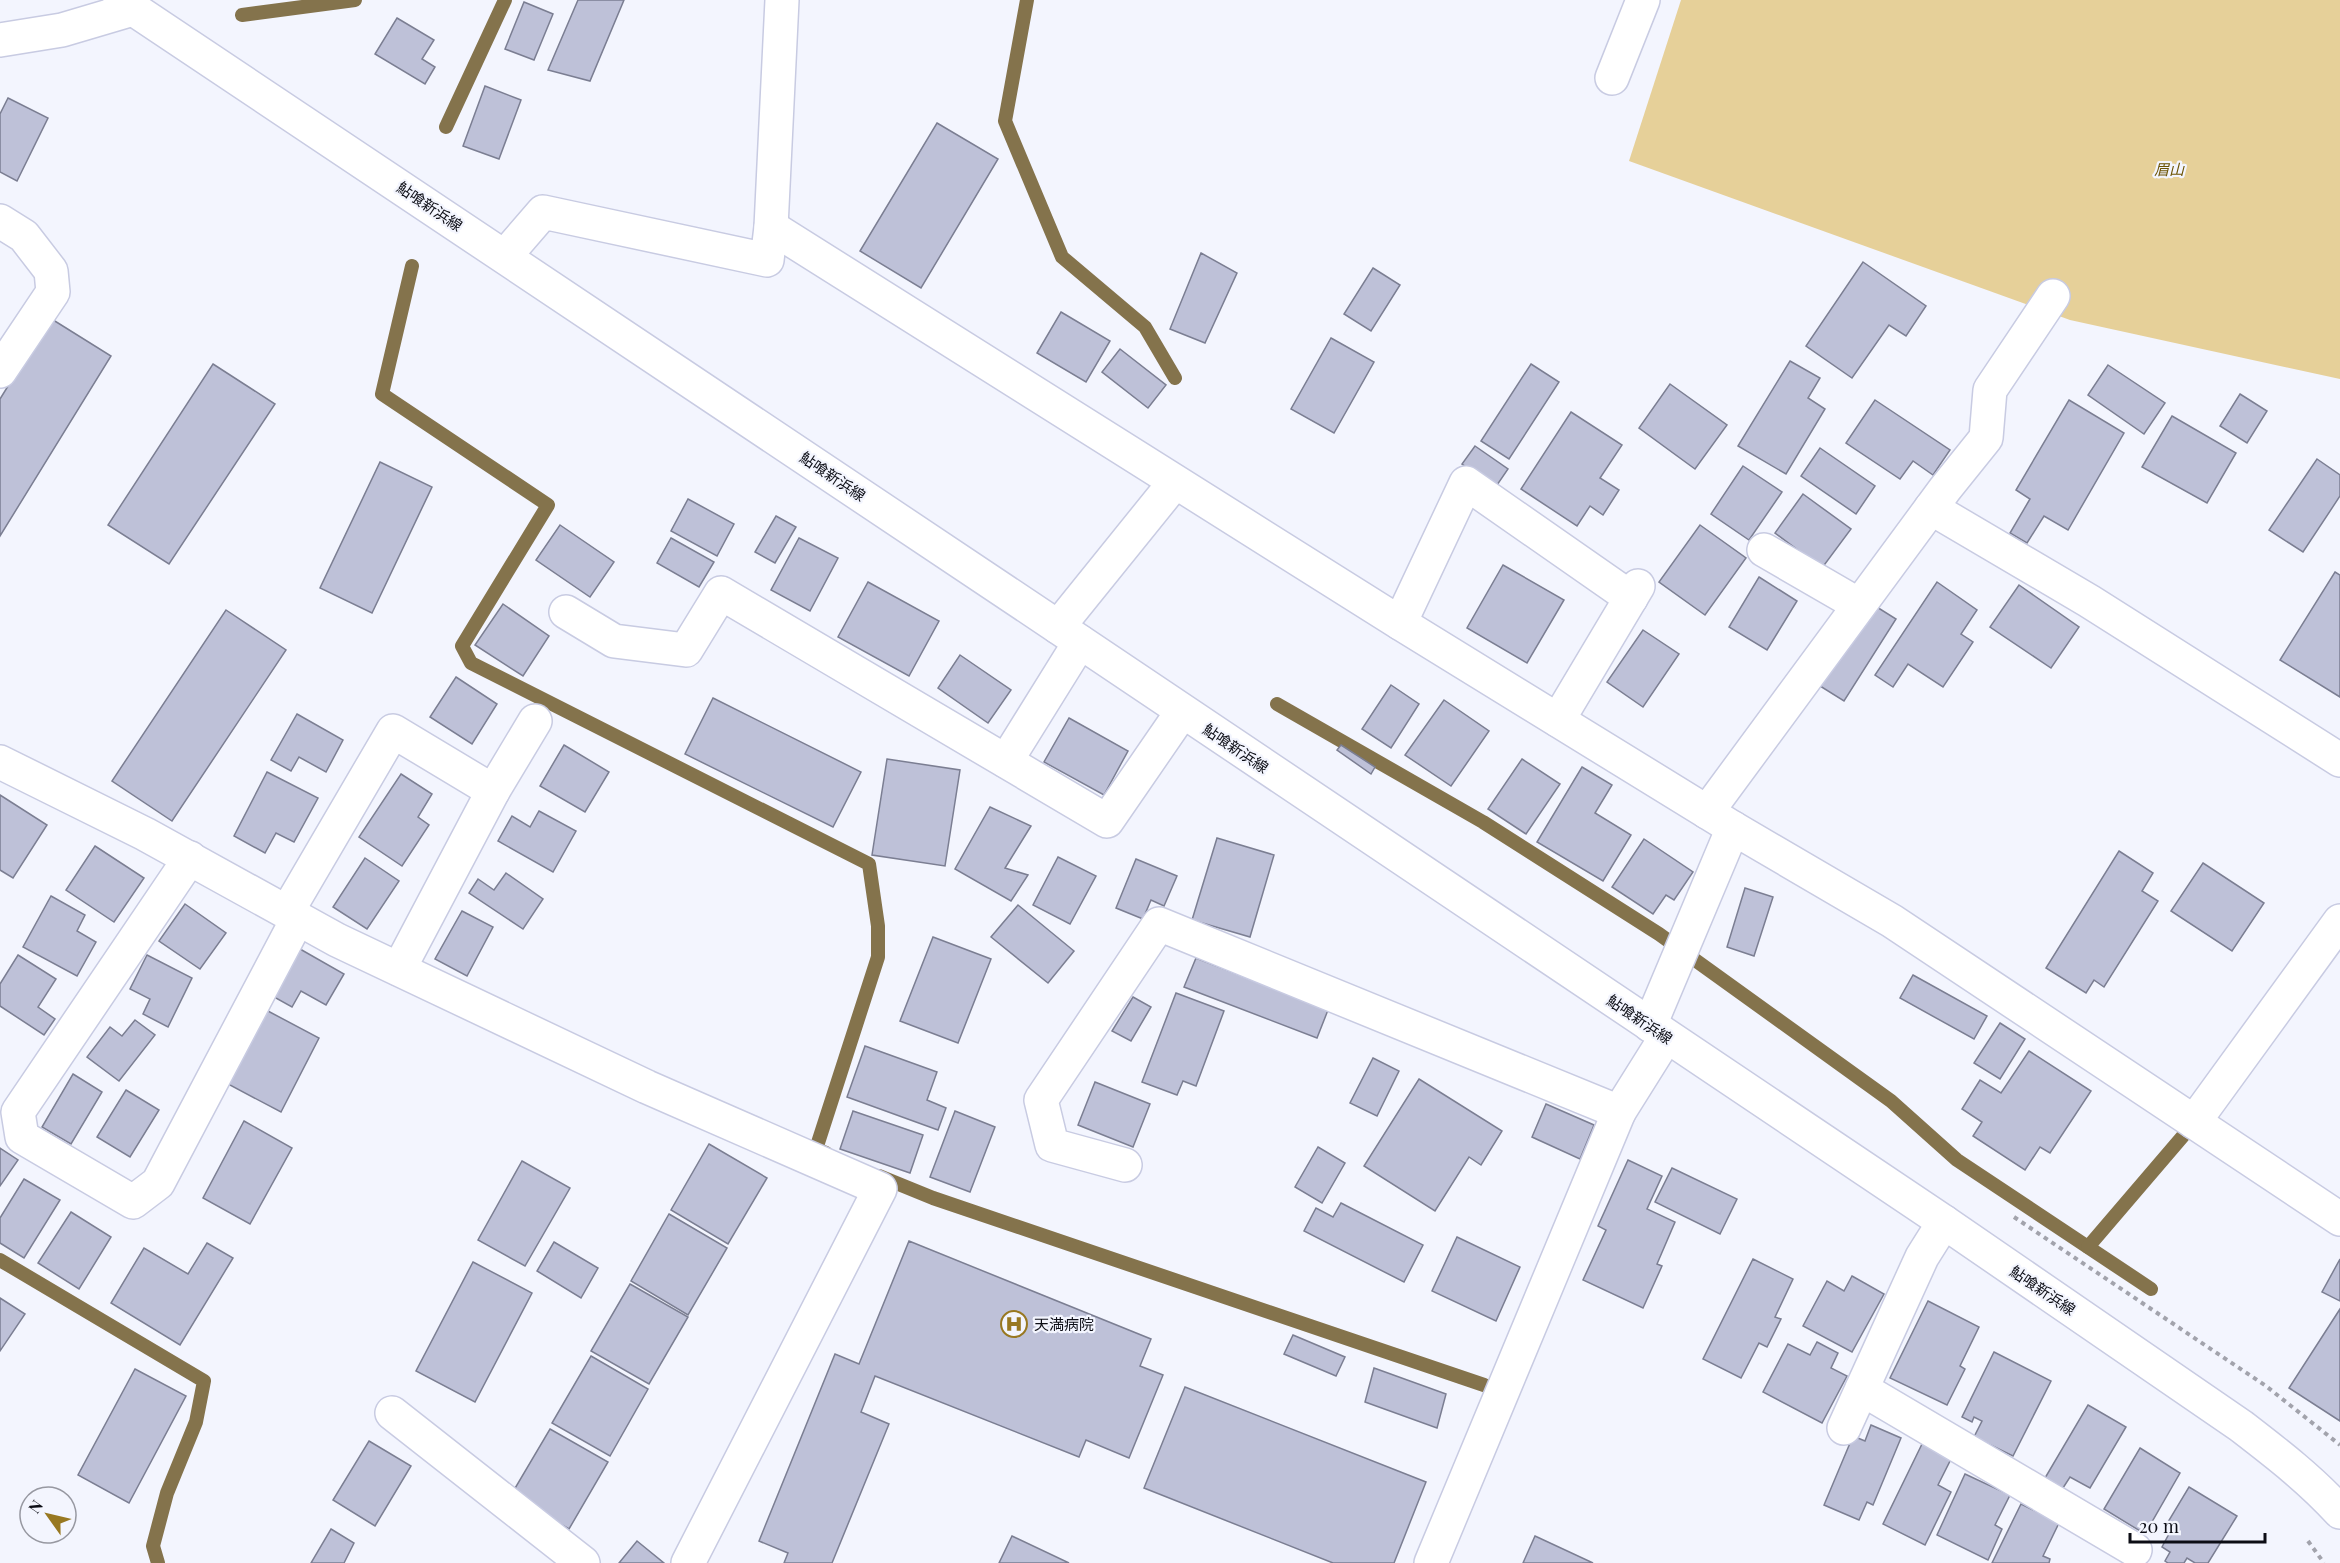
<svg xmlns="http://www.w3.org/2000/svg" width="2340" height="1563" font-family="'Playfair Display','Noto Sans JP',serif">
  <rect width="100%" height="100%" fill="#f3f5fe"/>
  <polygon fill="#e6d099" points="1681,0 2340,0 2340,379 2070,320 1629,161"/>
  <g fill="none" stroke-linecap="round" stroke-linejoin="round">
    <g stroke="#84734c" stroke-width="14">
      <polyline points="1027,0 1005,121 1062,257 1145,327 1175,378"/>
      <polyline points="242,15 355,0"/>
      <polyline points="446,127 505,0"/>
      <polyline points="412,266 382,394 548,505 462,646 471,663 869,864 878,926 878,957 816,1149 826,1153"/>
      <polyline points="1277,704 1483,822 1659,934 1891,1101 1957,1160 2151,1289"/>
      <polyline points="879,1176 933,1198 1484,1385"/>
      <polyline points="2088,1247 2183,1136"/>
      <polyline points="0,1260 204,1381 196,1422 167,1493 153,1546 158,1563"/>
    </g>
  </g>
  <g fill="#bec1d8" stroke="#7b7e92" stroke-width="1.5">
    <polygon points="578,0 624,0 590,81 548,70"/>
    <polygon points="524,2 553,14 534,60 505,49"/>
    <polygon points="397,18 434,40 422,59 435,67 425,84 375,54"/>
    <polygon points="485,86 521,100 499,159 463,146"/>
    <polygon points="8,98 48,118 17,181 0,172 0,114"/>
    <polygon points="937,123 998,159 921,288 860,251"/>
    <polygon points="1201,253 1237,273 1205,343 1170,329"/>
    <polygon points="1863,262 1926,306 1906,336 1889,325 1852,378 1806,346"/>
    <polygon points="1373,268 1400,285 1371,331 1344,314"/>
    <polygon points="1061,312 1110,341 1086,382 1037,353"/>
    <polygon points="50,318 111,356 0,536 0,399"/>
    <polygon points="1331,338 1374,362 1334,433 1291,409"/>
    <polygon points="1120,349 1166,385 1148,408 1102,372"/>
    <polygon points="1790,361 1820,378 1808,398 1825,409 1786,474 1738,446"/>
    <polygon points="213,364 275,404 169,564 108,525"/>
    <polygon points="1531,364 1559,382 1509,459 1481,441"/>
    <polygon points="2108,365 2165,403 2144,434 2088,395"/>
    <polygon points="1670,384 1727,425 1695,469 1639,428"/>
    <polygon points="2240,394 2267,411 2247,443 2220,426"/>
    <polygon points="1875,400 1950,450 1933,475 1913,461 1900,479 1846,443"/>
    <polygon points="2069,400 2124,433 2068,530 2044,516 2027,543 2010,533 2030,499 2016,490"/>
    <polygon points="1571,412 1622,445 1600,478 1619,490 1603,515 1590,506 1577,526 1521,489"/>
    <polygon points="2172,416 2236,453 2207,503 2142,467"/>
    <polygon points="1475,446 1508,469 1495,488 1462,464"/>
    <polygon points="1820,448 1875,486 1856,514 1801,476"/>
    <polygon points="2317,459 2340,475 2340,496 2303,552 2269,530"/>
    <polygon points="380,462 432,487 372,613 320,588"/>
    <polygon points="1743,466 1782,492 1749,540 1711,514"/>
    <polygon points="1803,494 1851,529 1822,568 1775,533"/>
    <polygon points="688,499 734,524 717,556 671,531"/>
    <polygon points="776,516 796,527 775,563 755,552"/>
    <polygon points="560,525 614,562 590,597 536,560"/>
    <polygon points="1700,525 1746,558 1705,615 1659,582"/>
    <polygon points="671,538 714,562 699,587 657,563"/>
    <polygon points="799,538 838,558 810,611 771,590"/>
    <polygon points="1503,565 1564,600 1527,663 1467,628"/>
    <polygon points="2335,572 2340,575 2340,697 2280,660"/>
    <polygon points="1759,577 1797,601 1767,650 1729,627"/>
    <polygon points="868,582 939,621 909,676 838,637"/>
    <polygon points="1937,582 1977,610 1961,634 1973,642 1943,687 1908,664 1893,687 1875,675"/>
    <polygon points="2019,585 2079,627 2051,668 1990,627"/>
    <polygon points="503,604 549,636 523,676 475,645"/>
    <polygon points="1872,604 1896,619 1844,701 1820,686"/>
    <polygon points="226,610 286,650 172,821 112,781"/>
    <polygon points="1643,630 1679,654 1643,707 1607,682"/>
    <polygon points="960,655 1011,690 988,723 938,688"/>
    <polygon points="456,677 497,704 472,744 430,717"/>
    <polygon points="1391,685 1419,704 1391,748 1362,729"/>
    <polygon points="713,698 861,772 833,827 685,754"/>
    <polygon points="1444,700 1489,731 1451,786 1405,755"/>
    <polygon points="297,714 343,740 326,772 299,757 291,771 271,760"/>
    <polygon points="1069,718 1128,751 1104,795 1044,762"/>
    <polygon points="564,745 609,772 585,812 540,786"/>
    <polygon points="1341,745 1375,767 1371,774 1337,750"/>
    <polygon points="887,759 960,770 945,866 872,855"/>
    <polygon points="1522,759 1560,784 1526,834 1488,809"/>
    <polygon points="1582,767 1612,785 1595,813 1631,835 1603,881 1537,842"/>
    <polygon points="267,772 318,798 294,842 276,833 265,853 234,836"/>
    <polygon points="401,774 432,794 418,817 429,825 402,866 359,837"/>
    <polygon points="0,795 47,825 13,878 0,870"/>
    <polygon points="990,807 1031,826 1005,868 1028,875 1011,901 955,869"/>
    <polygon points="539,811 576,831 553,872 498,841 512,816 530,827"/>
    <polygon points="1217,838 1274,855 1250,937 1192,920"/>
    <polygon points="1644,839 1693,872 1674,900 1666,895 1653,914 1612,887"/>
    <polygon points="95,846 144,878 114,922 66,890"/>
    <polygon points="2119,851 2153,873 2142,891 2158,901 2104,987 2094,980 2086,993 2046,968"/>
    <polygon points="1058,857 1096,876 1070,924 1033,905"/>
    <polygon points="365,858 399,881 367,929 333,907"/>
    <polygon points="1136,859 1177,876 1164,906 1151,900 1143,919 1116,908"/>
    <polygon points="2203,863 2264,903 2232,951 2171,911"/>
    <polygon points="506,873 543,899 523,929 469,893 478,879 494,890"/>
    <polygon points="1745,888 1773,897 1754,956 1727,947"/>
    <polygon points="51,896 85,915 77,931 96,942 77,976 23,947"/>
    <polygon points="185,904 226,933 200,969 159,941"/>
    <polygon points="1018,905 1074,951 1048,983 991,937"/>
    <polygon points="462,911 493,927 467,976 435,959"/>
    <polygon points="933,937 991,959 958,1043 900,1021"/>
    <polygon points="300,949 344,974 326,1005 301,991 292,1007 274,997"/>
    <polygon points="18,955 56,979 38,1007 55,1019 44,1035 0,1006 0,984"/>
    <polygon points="147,955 192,978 168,1027 143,1014 150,999 130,989"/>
    <polygon points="1196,958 1328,1010 1317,1038 1184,987"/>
    <polygon points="1913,975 1987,1016 1974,1039 1900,998"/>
    <polygon points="1176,993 1224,1011 1196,1086 1183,1081 1177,1095 1142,1082"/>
    <polygon points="1133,997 1151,1007 1131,1041 1112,1031"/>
    <polygon points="266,1010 319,1038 281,1112 228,1084"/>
    <polygon points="135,1020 155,1035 119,1081 87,1057 110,1027 122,1036"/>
    <polygon points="2000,1023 2025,1039 2000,1079 1974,1063"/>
    <polygon points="865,1046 937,1072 927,1100 946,1108 938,1130 847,1097"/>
    <polygon points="2029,1051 2091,1091 2050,1153 2040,1147 2025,1170 1973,1136 1982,1122 1962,1109 1980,1080 2001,1093"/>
    <polygon points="1373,1058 1399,1071 1377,1116 1350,1103"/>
    <polygon points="73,1074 102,1092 71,1144 42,1127"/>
    <polygon points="1419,1079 1502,1131 1481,1165 1469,1157 1435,1211 1364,1166"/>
    <polygon points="1095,1082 1150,1104 1133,1147 1078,1125"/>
    <polygon points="126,1090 159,1110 130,1157 97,1137"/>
    <polygon points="1546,1104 1594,1125 1580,1159 1532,1137"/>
    <polygon points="853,1111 923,1135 910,1173 840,1149"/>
    <polygon points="955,1111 995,1127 970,1192 930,1177"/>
    <polygon points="244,1121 292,1148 250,1224 203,1198"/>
    <polygon points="709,1144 767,1178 728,1244 671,1210"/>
    <polygon points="1318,1147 1345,1163 1322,1203 1295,1187"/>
    <polygon points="0,1148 18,1160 0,1186"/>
    <polygon points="1628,1160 1662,1176 1647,1209 1675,1222 1657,1264 1662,1266 1643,1308 1583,1280 1606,1230 1598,1226"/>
    <polygon points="522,1161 570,1188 525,1266 478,1240"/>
    <polygon points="1672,1168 1737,1199 1720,1234 1655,1202"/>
    <polygon points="24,1179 60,1200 24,1258 0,1243 0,1218"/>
    <polygon points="1341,1203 1423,1245 1404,1282 1304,1231 1316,1208 1333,1217"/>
    <polygon points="71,1212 111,1237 79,1289 38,1263"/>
    <polygon points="669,1214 727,1248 688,1315 631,1281"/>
    <polygon points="1457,1237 1520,1267 1496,1321 1432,1291"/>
    <polygon points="909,1241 1151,1339 1140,1366 1163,1375 1129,1458 1086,1440 1079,1457 875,1376 861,1412 889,1424 832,1563 784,1563 788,1553 759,1541 835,1354 859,1364"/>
    <polygon points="554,1242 598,1268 581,1298 537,1271"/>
    <polygon points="207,1243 233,1258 180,1345 111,1303 144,1248 188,1274"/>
    <polygon points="1753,1259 1793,1279 1775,1317 1781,1319 1767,1347 1759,1343 1741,1378 1703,1359"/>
    <polygon points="2340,1259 2340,1301 2322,1292"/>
    <polygon points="473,1262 532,1293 475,1402 416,1371"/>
    <polygon points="1852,1276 1884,1294 1852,1352 1803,1326 1827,1281 1844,1291"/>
    <polygon points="630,1284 688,1317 649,1384 591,1351"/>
    <polygon points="0,1298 25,1314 0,1351"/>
    <polygon points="1928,1301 1979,1327 1960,1366 1965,1369 1947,1405 1890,1378"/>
    <polygon points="2340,1309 2340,1421 2289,1388"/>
    <polygon points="1293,1335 1345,1357 1336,1376 1284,1354"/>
    <polygon points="1817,1342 1838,1353 1831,1368 1847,1376 1822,1423 1763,1392 1788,1344 1810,1355"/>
    <polygon points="1994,1352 2051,1381 2013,1456 1974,1437 1982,1421 1974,1417 1972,1422 1962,1417"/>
    <polygon points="591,1356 648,1389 610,1456 552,1423"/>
    <polygon points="1374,1368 1446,1394 1437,1428 1365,1402"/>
    <polygon points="135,1369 186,1396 129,1503 78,1475"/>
    <polygon points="1185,1387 1426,1482 1394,1563 1333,1563 1144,1488"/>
    <polygon points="2088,1405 2126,1427 2090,1488 2070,1477 2063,1488 2045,1478"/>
    <polygon points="1871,1425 1901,1438 1873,1505 1867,1502 1859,1520 1824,1505 1853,1436 1865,1441"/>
    <polygon points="550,1429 608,1462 569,1529 511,1495"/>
    <polygon points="369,1441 411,1466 375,1526 333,1500"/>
    <polygon points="1923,1442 1952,1457 1938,1485 1951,1492 1925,1545 1883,1524"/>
    <polygon points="2140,1448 2180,1473 2145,1534 2104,1509"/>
    <polygon points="1965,1474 2010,1495 1995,1525 2002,1529 1988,1560 1937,1535"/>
    <polygon points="2189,1487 2237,1516 2208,1563 2195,1563 2187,1558 2184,1563 2168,1563 2165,1561 2170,1552 2162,1547 2171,1530 2165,1527"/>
    <polygon points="2021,1504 2059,1523 2043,1556 2050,1559 2049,1563 1992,1563"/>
    <polygon points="331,1529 354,1543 344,1563 311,1563"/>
    <polygon points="1012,1536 1069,1563 999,1563"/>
    <polygon points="1535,1536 1593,1563 1523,1563"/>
    <polygon points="637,1541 664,1563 619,1563"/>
  </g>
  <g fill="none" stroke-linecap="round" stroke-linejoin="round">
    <defs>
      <g id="minor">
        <polyline points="0,40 62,30 133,9"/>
        <polyline points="1612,78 1643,0"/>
        <polyline points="0,221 24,236 51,271 53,292 0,371"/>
        <polyline points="771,227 1400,623 1733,828 1892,921 2340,1219"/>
        <polyline points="505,256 543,212 767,260 771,227 782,0"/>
        <polyline points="1931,508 2089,601 2340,760"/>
        <polyline points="1764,550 1859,605"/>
        <polyline points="566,612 614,641 686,650 721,593 1107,821 1182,712"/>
        <polyline points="1400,623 1466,483 1631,598"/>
        <polyline points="1058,627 1175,482"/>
        <polyline points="1558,720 1638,586"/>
        <polyline points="1006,761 1080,642"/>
        <polyline points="0,762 145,834 337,940 647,1087 880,1189 688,1563"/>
        <polyline points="493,791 535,721"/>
        <polyline points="1707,812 1945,489 1986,438 1990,390 2053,296"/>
        <polyline points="190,858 18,1112 22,1137 133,1202 158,1183 298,918"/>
        <polyline points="287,912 393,731 493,791 399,969"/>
        <polyline points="1650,1025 1733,828"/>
        <polyline points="2194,1122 2340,921"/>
        <polyline points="1125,1165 1052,1145 1041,1100 1159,924 1619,1112 1666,1037"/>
        <polyline points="1862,1389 2135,1550"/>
        <polyline points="392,1413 583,1563"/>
        <polyline points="1844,1428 1922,1257 1944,1222"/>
        <polyline points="1431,1563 1619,1112"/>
      </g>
      <path id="major" d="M 120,0 L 1058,627 L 1944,1222 L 2241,1426 C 2276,1453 2310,1479 2340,1512"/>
    </defs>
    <use href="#minor" stroke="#c8cbe2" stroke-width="36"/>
    <use href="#major" stroke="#c8cbe2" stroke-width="36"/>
    <g stroke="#a2a3ac" stroke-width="4" stroke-dasharray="4.5 4.5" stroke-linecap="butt">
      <polyline points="2014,1217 2266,1386 2340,1445"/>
      <polyline points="2308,1541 2324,1563"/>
    </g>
    <use href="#minor" stroke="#fff" stroke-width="33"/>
    <use href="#major" stroke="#fff" stroke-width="33"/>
  </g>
  <defs>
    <symbol id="hospital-ring" viewBox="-11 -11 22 22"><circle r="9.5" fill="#f3f5fe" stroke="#987821" stroke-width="1.5"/><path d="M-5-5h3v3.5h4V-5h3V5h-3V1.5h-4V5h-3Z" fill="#987821"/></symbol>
  </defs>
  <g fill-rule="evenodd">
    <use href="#hospital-ring" x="999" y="1309" width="30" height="30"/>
  </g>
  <g text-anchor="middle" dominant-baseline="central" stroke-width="4.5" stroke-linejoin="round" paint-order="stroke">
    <g font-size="15" font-style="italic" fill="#6c5304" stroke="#f3f5fe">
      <text x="2169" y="169">眉山</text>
    </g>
    <g font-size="15" fill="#0c0d15" stroke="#f3f5fe">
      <text transform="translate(430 206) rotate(34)">鮎喰新浜線</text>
      <text transform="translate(833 476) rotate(34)">鮎喰新浜線</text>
      <text transform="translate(1236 748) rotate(34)">鮎喰新浜線</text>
      <text transform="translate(1640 1019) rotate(34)">鮎喰新浜線</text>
      <text transform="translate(2043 1290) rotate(34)">鮎喰新浜線</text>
    </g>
    <g font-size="15" fill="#0c0d15" stroke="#f3f5fe" text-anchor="start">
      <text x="1034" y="1324">天満病院</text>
    </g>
  </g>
  <g transform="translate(48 1515) rotate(304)"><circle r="28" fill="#f3f5fe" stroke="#9798a1" stroke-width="1.5"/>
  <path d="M0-4.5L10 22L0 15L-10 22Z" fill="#987821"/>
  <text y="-9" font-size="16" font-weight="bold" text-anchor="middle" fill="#0c0d15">N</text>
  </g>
  <path d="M2130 1533v9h135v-9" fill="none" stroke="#0c0d15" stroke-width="3"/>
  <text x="2139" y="1533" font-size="18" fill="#0c0d15" stroke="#f3f5fe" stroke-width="4.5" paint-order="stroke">20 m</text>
</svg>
